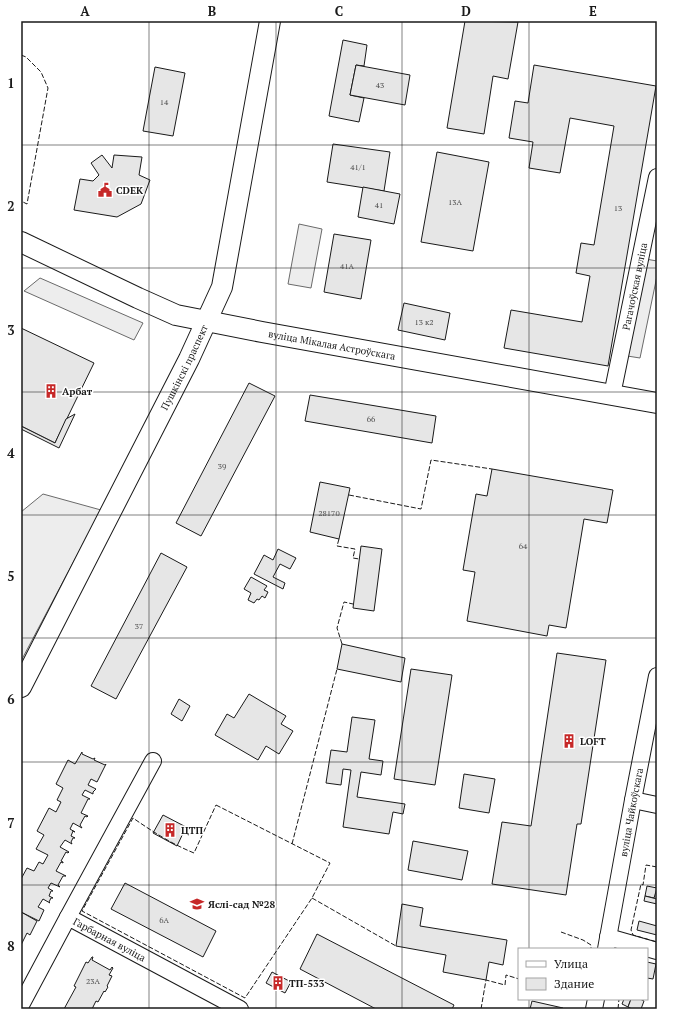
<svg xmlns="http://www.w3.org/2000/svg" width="678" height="1030" font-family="'PT Serif',serif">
  <rect width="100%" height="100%" fill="#fff"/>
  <g fill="#ededed" stroke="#6a6a6a">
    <polygon points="299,224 322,229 311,288 288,284"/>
    <polygon points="640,258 657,261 657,276 640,358 621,355"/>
    <polygon points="40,278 143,323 134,340 24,291"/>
    <polygon points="43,494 101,510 21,661 21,512"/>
  </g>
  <g fill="#e6e6e6" stroke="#1a1a1a">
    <polygon points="465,21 518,22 508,79 493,76 484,134 447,128"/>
    <polygon points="343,40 367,45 364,66 356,65 350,95 364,98 359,122 329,116"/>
    <polygon points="356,65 410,75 405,105 350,95"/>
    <polygon points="534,65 656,86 608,366 504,348 511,310 582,322 590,276 576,273 581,243 594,245 614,126 570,118 560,173 529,168 533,142 509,138 515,101 528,103"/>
    <polygon points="155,67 185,73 173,136 143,131"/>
    <polygon points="333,144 390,152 384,191 327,182"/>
    <polygon points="437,152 489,162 473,251 421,242"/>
    <polygon points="102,155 112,168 114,155 142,157 139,175 150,180 141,204 117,217 74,210 80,179 93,181 99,175 91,163"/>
    <polygon points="363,187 400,194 394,224 358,217"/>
    <polygon points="334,234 371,240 361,299 324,292"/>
    <polygon points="404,303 450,313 445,340 398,330"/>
    <polygon points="21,328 94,363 55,443 21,426"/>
    <polygon points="249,383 275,396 201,536 176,523"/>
    <polygon points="310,395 436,416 432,443 305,421"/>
    <polygon points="75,414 59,448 21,429 21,426 55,443 66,419"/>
    <polygon points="492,469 613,490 607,523 584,519 566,628 549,625 547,636 467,621 475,572 463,570 476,494 487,496"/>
    <polygon points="320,482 350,488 339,539 310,532"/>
    <polygon points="361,546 382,549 374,611 353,608"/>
    <polygon points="278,549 296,558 290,569 280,564 273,577 285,583 283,589 254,574 264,555 273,560"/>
    <polygon points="161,553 187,567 116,699 91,686"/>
    <polygon points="251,577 267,586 264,590 268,592 265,598 262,596 259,600 257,599 254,603 248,600 251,593 244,589"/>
    <polygon points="342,644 405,658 401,682 337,669"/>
    <polygon points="557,653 606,660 581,824 577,824 566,895 492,884 502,822 531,826"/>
    <polygon points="411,669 452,675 435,785 394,779"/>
    <polygon points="249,694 286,716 281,724 293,731 279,754 266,746 258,760 215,735 227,714 234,718"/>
    <polygon points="179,699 190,706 182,721 171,714"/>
    <polygon points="352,717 375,720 369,759 383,761 381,775 361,772 357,797 405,804 403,814 393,812 389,834 343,827 351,770 343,769 341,785 326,783 331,750 347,752"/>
    <polygon points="82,752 82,754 93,759 95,758 94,760 105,765 106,764 97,782 91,779 88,785 96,789 93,792 93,794 85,790 82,795 90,799 88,799 81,813 88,816 87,817 85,816 80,825 82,828 73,823 70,829 75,832 73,831 71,836 75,838 73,838 71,842 72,844 65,840 60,847 69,852 68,853 66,852 61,861 63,862 63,863 61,862 56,871 66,876 63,876 58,885 60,887 51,883 48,888 53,891 51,891 49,896 53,898 51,898 49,902 50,903 43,899 38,907 44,910 39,921 21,912 21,879 27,868 34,871 39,862 43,864 48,855 36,849 44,835 37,831 49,808 56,812 61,802 57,800 63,788 56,784 68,760 75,764"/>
    <polygon points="464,774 495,779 489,813 459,808"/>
    <polygon points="163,815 186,827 177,846 153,833"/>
    <polygon points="413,841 468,851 462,880 408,870"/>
    <polygon points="125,883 216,931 203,957 111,909"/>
    <polygon points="647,886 657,888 654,898 645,896"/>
    <polygon points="645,896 657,899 657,904 644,901"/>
    <polygon points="402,904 423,908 420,926 507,940 503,965 489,962 486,980 443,972 446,955 396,946"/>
    <polygon points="21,912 37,921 30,935 27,933 21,945"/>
    <polygon points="639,921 657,926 657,935 637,930"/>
    <polygon points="317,934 454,1005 452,1009 376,1009 300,969"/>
    <polygon points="92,957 93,957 92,960 110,970 112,967 113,968 109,975 112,976 107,986 108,987 105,992 104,991 98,1002 96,1001 92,1009 64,1009 76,987 74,986 86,962 88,963"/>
    <polygon points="647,962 656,964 653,979 647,978"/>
    <polygon points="272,972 291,982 285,993 266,983"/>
    <polygon points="624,999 631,999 628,1007 622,1004"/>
    <polygon points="631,999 640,999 644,1001 641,1009 632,1009 628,1007"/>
    <polygon points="532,1001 563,1008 563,1009 530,1009"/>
  </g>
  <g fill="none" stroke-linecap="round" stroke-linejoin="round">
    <defs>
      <g id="minor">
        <path id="s1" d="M 612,395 L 657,177"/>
        <polyline points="633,800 657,805"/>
        <polyline points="68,917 153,761"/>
        <polyline points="608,937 657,951"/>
        <path id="s2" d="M 606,949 L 633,800 L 657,676"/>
        <path id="s3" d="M 21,1005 L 68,917 L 240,1009"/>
        <polyline points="594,1009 596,999"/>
      </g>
      <g id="major">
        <path id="s4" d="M 21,242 L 138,298 L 176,315 L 262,332 L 657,403"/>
        <path id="s5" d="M 21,687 L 189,359 L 222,287 L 270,21"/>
      </g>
    </defs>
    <use href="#minor" stroke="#1a1a1a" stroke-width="18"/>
    <use href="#major" stroke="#1a1a1a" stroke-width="22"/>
    <use href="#minor" stroke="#fff" stroke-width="16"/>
    <use href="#major" stroke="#fff" stroke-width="20"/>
    <g stroke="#1a1a1a" stroke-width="1" stroke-dasharray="5 2" stroke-linecap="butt">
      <polyline points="21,55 26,57 41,72 48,88 27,204 21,201"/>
      <polyline points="349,495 421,509 431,460 492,469"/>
      <polyline points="339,539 337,546 355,549 353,558 359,559"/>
      <polyline points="342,644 337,628 344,602 353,604"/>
      <path d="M 216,805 L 330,863 L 312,898 L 245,998 L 82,911 L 133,818 C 153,832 172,844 194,853 Z"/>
      <polyline points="292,844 337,669"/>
      <polyline points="657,867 646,865 643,885 641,884 631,930 633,935 657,942"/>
      <polyline points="312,898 396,946"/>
      <polyline points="561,932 583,940 591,945 591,949"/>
      <polyline points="481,1009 486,980 505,985 506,975 519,979"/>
      <polyline points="618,1009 619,999"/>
    </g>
  </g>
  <path fill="none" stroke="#1a1a1a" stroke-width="1" stroke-opacity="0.55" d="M 149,21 L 149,1009M 276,21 L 276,1009M 402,21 L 402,1009M 529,21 L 529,949M 21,145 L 657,145M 21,268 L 657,268M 21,392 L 657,392M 21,515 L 657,515M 21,638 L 657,638M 21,762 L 657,762M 21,885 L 657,885M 529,999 L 529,1009"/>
  <defs>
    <symbol id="civic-bare" viewBox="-9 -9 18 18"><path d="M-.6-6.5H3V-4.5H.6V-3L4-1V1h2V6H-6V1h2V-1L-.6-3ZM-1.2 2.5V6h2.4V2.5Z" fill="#c62828" stroke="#fff" stroke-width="2.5" paint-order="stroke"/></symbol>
    <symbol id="building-bare" viewBox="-9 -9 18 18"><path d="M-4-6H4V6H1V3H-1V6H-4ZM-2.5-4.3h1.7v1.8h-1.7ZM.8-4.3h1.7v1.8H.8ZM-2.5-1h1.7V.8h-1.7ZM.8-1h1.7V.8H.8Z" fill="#c62828" stroke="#fff" stroke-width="2.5" paint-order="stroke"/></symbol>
    <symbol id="school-bare" viewBox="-9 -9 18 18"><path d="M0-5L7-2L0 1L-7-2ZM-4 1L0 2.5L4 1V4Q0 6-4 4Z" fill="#c62828" stroke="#fff" stroke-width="2.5" paint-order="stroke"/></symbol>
  </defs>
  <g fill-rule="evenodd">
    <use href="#civic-bare" x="95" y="180" width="20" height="20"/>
    <use href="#building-bare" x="41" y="381" width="20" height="20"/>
    <use href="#building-bare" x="559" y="731" width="20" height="20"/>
    <use href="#building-bare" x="160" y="820" width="20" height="20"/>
    <use href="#school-bare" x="187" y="894" width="20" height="20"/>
    <use href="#building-bare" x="268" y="973" width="20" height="20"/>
  </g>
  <g text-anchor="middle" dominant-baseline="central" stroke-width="3" stroke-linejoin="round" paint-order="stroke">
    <g font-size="8" fill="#4d4d4d">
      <text x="380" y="85">43</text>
      <text x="164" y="102">14</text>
      <text x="358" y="167">41/1</text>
      <text x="455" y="202">13А</text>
      <text x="379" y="205">41</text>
      <text x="618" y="208">13</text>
      <text x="347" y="266">41А</text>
      <text x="424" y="322">13 к2</text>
      <text x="371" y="419">66</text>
      <text x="222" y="466">39</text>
      <text x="329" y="513">28170</text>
      <text x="523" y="546">64</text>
      <text x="139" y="626">37</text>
      <text x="164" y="920">6А</text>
      <text x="93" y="981">23А</text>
    </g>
    <g font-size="10" font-weight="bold" fill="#1a1a1a" stroke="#fff" text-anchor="start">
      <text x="116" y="190">CDEK</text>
      <text x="62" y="391">Арбат</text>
      <text x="580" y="741">LOFT</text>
      <text x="181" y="830">ЦТП</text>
      <text x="208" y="904">Яслі-сад №28</text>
      <text x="289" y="983">ТП-533</text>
    </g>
    <g font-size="10" fill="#1a1a1a" stroke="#fff">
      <text stroke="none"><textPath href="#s1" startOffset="111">Рагачоўская вуліца</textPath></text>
      <text stroke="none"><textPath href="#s4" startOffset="330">вуліца Мікалая Астроўскага</textPath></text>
      <text stroke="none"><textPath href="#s5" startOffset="359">Пушкінскі праспект</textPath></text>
      <text stroke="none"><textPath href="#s2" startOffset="139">вуліца Чайкоўскага</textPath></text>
      <text stroke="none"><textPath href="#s3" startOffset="147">Гарбарная вуліца</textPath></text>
    </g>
  </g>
  <rect width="678" height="1030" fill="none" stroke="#ffffff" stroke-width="44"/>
  <rect x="518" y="948" width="130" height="52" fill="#ffffff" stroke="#a3a3a3"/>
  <rect x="526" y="961" width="20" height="6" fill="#ffffff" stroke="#a3a3a3"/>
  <text x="554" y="968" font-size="12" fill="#1a1a1a">Улица</text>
  <rect x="526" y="978" width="20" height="12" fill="#e6e6e6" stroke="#a3a3a3"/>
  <text x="554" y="988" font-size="12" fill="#1a1a1a">Здание</text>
  <rect x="22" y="22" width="634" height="986" fill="none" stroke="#1a1a1a" stroke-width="1.5"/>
  <g font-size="13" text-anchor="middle" font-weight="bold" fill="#1a1a1a">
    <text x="85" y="16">A</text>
    <text x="212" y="16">B</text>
    <text x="339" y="16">C</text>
    <text x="466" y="16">D</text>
    <text x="593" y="16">E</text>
    <text x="11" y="88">1</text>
    <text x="11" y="211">2</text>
    <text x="11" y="335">3</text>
    <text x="11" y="458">4</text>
    <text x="11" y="581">5</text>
    <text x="11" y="704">6</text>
    <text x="11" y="828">7</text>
    <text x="11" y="951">8</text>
  </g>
</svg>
